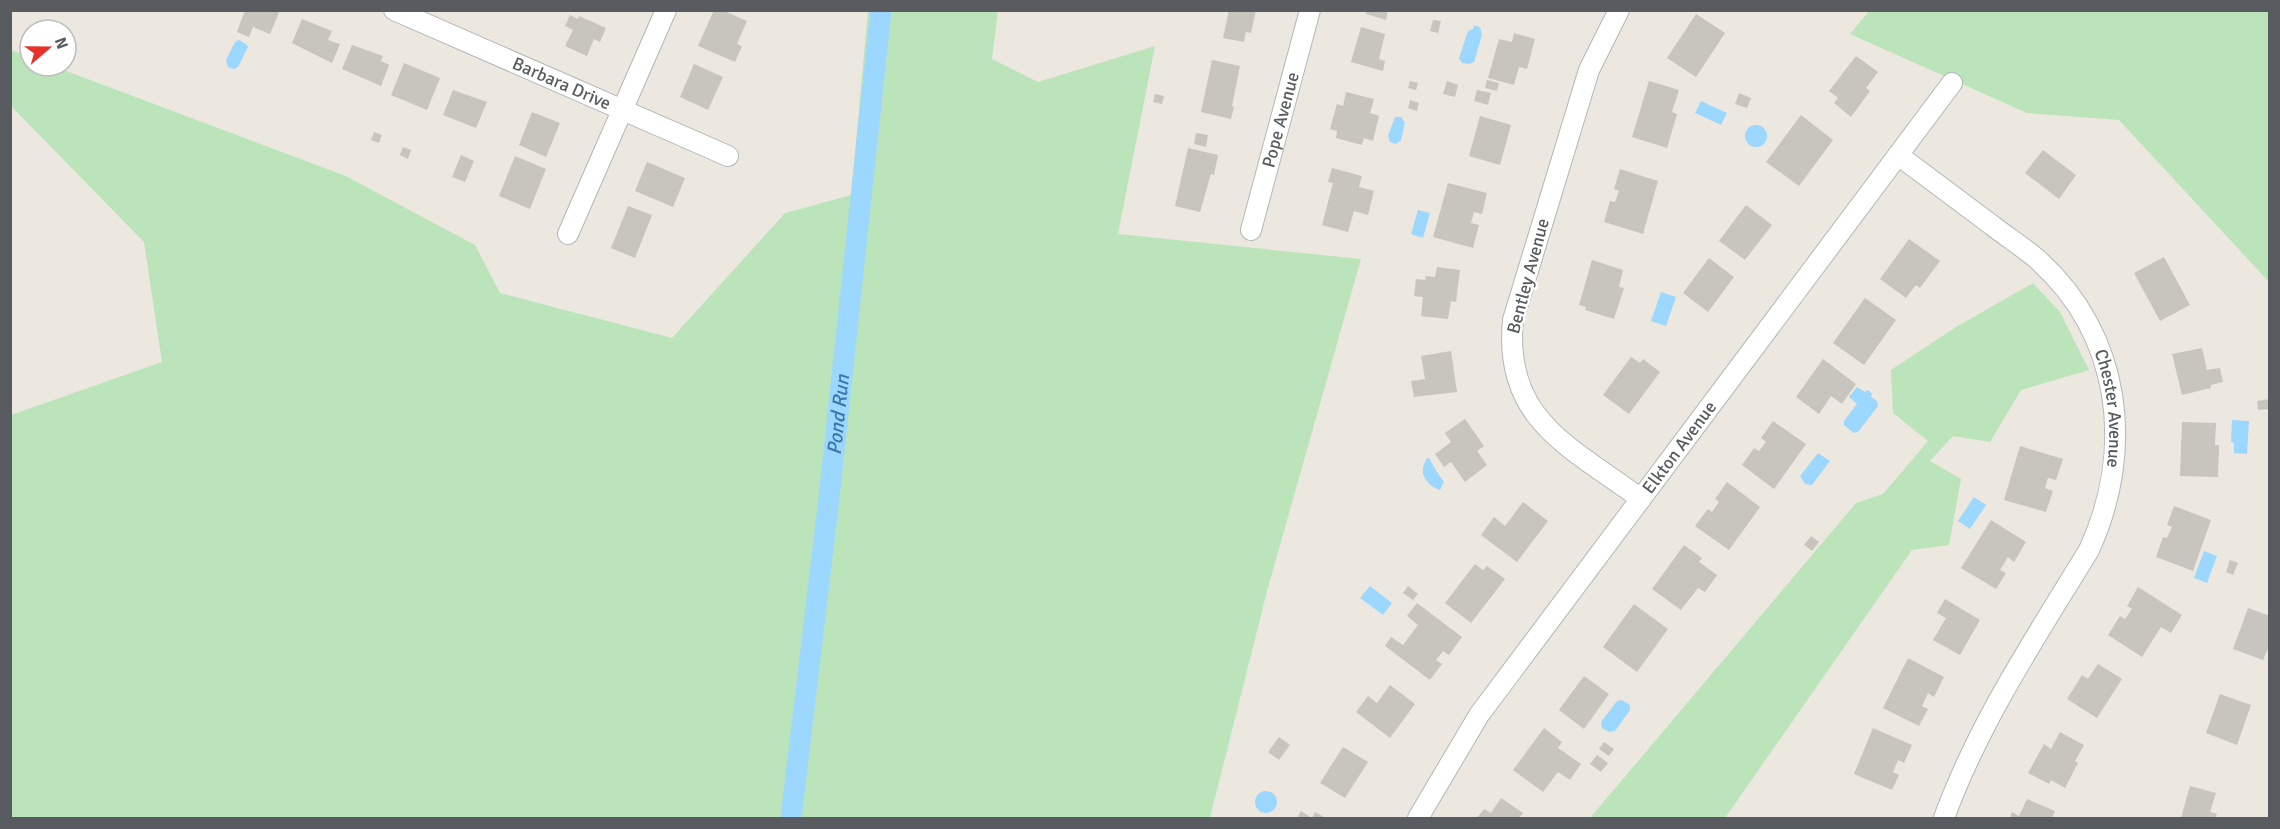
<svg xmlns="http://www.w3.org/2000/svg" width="2280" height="829" font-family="Signika,sans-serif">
  <rect width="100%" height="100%" fill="#ece8df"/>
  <g fill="#bce4bb">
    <polygon points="868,11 998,11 992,59 1038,82 1155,46 1118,234 1361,259 1267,591 1210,818 11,818 11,415 162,362 144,242 11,106 11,50 30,57 30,66 53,66 346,176 475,245 500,293 672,338 785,213 851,195"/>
    <polygon points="1869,11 2269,11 2269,282 2119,120 2027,113 1850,34"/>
    <polygon points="2033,283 2060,312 2089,370 2021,390 1990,442 1953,436 1930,461 1961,479 1949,545 1912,550 1725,818 1590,818 1856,503 1883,494 1928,441 1893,413 1891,370 1956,327"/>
  </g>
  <g fill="#9cd7ff">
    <polygon points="1474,25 1480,27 1482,35 1474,62 1469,64 1462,63 1459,58 1468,31 1473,29"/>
    <polygon points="239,40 246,44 248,47 238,67 234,69 228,67 226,60 235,42"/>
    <polygon points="1701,101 1727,113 1721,125 1695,113"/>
    <polygon points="1395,117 1401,117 1405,123 1401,140 1396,144 1390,142 1388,136"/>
    <circle cx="1756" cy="136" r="11"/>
    <polygon points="1418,210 1430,213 1423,238 1411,234"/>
    <polygon points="1661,292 1676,297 1666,326 1651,321"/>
    <polygon points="1857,387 1865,392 1868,390 1872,394 1871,397 1877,401 1878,406 1858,432 1854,433 1844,425 1844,421 1857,404 1849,397"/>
    <polygon points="2232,420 2249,421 2247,454 2234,453 2234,443 2231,442"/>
    <polygon points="1818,453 1830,461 1812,485 1805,484 1800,476"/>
    <path d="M 1429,458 C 1434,467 1438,474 1444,482 L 1440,490 C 1432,488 1421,478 1423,468 C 1423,465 1426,462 1426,459 Z"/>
    <polygon points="1974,497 1986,505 1970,529 1958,521"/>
    <polygon points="2204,551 2217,556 2207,583 2194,578"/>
    <polygon points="1370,586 1392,603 1383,615 1360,598"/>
    <polygon points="1622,700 1630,705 1630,710 1615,731 1609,732 1602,728 1601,722 1617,701"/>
    <circle cx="1266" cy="802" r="11"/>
  </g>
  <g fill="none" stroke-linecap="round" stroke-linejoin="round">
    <path stroke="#9cd7ff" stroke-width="21" id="s1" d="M 791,818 L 829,498 L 881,10"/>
  </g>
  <g fill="#c8c5be">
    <polygon points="245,10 280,10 270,34 253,27 249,37 237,32"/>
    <polygon points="714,10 722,10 747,21 737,44 742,46 735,62 698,46"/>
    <polygon points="1229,10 1256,10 1251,33 1246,32 1244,42 1223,38"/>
    <polygon points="1366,10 1388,10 1386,20 1366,14"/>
    <polygon points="1696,14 1725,33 1696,77 1667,58"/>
    <polygon points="570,15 578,19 579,16 606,28 600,42 594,39 587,56 565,46 573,30 565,26"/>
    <polygon points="302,19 332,31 328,40 340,44 332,63 292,43"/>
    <polygon points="1433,20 1441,21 1438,33 1430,31"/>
    <polygon points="1361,27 1385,34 1379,59 1385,61 1383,71 1351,62"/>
    <polygon points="1514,33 1535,39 1527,69 1519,67 1514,85 1488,78 1499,39 1512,42"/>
    <polygon points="352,45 383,56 381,61 389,65 381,86 342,69"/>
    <polygon points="1856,56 1878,72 1866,88 1870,91 1851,117 1834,103 1838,98 1829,91"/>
    <polygon points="1212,60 1240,66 1232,106 1234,107 1231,119 1201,112"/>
    <polygon points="404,63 440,78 427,110 391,95"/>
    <polygon points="694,64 723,77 708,110 680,97"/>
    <polygon points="1487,80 1499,83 1497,91 1485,88"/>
    <polygon points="1410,81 1418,83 1416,90 1408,88"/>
    <polygon points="1447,81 1458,85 1455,97 1443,94"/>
    <polygon points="1649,81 1679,90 1672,112 1677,114 1667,148 1632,137"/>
    <polygon points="453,90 487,102 476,128 443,115"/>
    <polygon points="1477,90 1491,93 1488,105 1474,101"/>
    <polygon points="1346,92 1374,99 1370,113 1379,116 1373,141 1364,138 1362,145 1336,138 1337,131 1330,129 1337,104 1343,106"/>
    <polygon points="1739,93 1751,98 1747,108 1735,104"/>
    <polygon points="1155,94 1164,96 1162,104 1153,102"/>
    <polygon points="1410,100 1419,103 1417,111 1408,108"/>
    <polygon points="532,112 560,123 546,157 519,145"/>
    <polygon points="1801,115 1833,140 1799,186 1766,162"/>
    <polygon points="1480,116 1511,125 1500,165 1469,156"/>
    <polygon points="374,132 382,135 379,143 371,140"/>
    <polygon points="1196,133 1208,135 1206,147 1194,144"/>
    <polygon points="403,147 411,150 408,159 400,155"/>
    <polygon points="1188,148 1218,155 1214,175 1211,174 1200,212 1175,206"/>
    <polygon points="2043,150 2076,175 2059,199 2025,173"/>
    <polygon points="461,155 474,161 465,182 452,177"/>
    <polygon points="515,156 546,169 530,209 499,196"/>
    <polygon points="647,162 685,178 673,207 635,191"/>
    <polygon points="1332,168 1362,176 1359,187 1374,191 1368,215 1354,211 1348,232 1322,225 1333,183 1328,182"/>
    <polygon points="1620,169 1658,181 1643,234 1604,222 1610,201 1615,202 1619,191 1614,189"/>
    <polygon points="1448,183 1487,193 1482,214 1474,212 1471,223 1479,225 1473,248 1433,237"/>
    <polygon points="1746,205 1772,225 1745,260 1719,241"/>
    <polygon points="628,206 652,215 635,258 611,248"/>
    <polygon points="1909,239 1940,261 1920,288 1916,285 1906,298 1880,279"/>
    <polygon points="2164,257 2190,305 2160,321 2134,273"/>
    <polygon points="1709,258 1734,277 1708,312 1683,293"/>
    <polygon points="1592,260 1623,270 1619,287 1624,288 1614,319 1585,310 1586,307 1579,305"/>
    <polygon points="1437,267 1460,270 1456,302 1451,301 1448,319 1421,316 1423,297 1414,296 1416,279 1425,280 1426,276 1435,277"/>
    <polygon points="1865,298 1896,320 1864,365 1833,343"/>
    <polygon points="2202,348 2207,370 2220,368 2223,382 2211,385 2211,388 2182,395 2172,354"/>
    <polygon points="1451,351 1457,392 1414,397 1411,381 1425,379 1421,356"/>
    <polygon points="1631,357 1640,363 1643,359 1660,372 1629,414 1603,395"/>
    <polygon points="1823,359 1856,384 1842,404 1831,396 1819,414 1796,397"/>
    <polygon points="2270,399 2270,409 2258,410 2257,401"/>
    <polygon points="1465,419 1484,446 1477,451 1487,465 1465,482 1451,462 1444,467 1435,454 1451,442 1445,433"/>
    <polygon points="1773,421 1806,444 1774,489 1742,465 1754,448 1759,451 1766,442 1761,438"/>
    <polygon points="2182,422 2216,423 2215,445 2219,445 2218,477 2180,476"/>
    <polygon points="2020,446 2063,459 2056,480 2048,478 2045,488 2053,491 2046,512 2004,500"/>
    <polygon points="1727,482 1760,507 1729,550 1695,526 1708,509 1712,512 1719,502 1715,499"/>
    <polygon points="1523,502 1548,521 1517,562 1481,535 1494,517 1505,526"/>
    <polygon points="2174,506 2211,520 2193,571 2156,557 2163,537 2167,538 2172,527 2167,525"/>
    <polygon points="1991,520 2026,542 2014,562 2008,557 2000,570 2006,573 1996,589 1961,568"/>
    <polygon points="1811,536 1819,542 1812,551 1804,545"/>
    <polygon points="1684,545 1702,558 1699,562 1717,575 1705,592 1698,588 1681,610 1652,589"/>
    <polygon points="2230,560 2238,563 2233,575 2226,572"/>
    <polygon points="1475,564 1483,570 1487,566 1505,579 1471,623 1445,603"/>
    <polygon points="1408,586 1418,594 1413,600 1403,593"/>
    <polygon points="2138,587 2182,615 2171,633 2161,627 2142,657 2108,635 2120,616 2125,619 2132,609 2127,606"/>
    <polygon points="1945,599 1980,620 1960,655 1933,640 1946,618 1937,613"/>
    <polygon points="1417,603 1462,637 1449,655 1443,651 1436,660 1442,664 1430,680 1385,646 1391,637 1403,645 1418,625 1407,616"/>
    <polygon points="1634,604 1668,629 1637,672 1603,647"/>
    <polygon points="2248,608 2270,616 2270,644 2263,660 2233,649"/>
    <polygon points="1908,658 1944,677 1934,697 1928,693 1922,706 1928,709 1919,726 1883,708"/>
    <polygon points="2098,664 2122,679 2097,718 2067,699 2082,675 2088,679"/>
    <polygon points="1584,676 1609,694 1584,729 1559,710"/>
    <polygon points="1390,685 1415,704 1390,738 1356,712 1368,696 1377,703"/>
    <polygon points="2220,694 2251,705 2237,745 2206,733"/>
    <polygon points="1544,728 1562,742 1558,748 1581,764 1570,780 1558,772 1543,792 1513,770"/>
    <polygon points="1873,728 1912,745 1904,763 1898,760 1893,772 1899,775 1892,790 1854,774"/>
    <polygon points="2060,732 2084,745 2075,761 2078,763 2065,788 2051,780 2049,784 2028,773 2044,744 2051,749"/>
    <polygon points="1279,737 1290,745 1279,760 1268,752"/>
    <polygon points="1604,742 1614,749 1609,756 1599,749"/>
    <polygon points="1343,747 1368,762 1345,798 1320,783"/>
    <polygon points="1597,755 1608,763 1601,772 1590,764"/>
    <polygon points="2190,786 2216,793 2210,812 2217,814 2215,818 2181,818"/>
    <polygon points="1501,798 1523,813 1519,818 1477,818 1484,809 1491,813"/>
    <polygon points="2027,799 2055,811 2052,818 2010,818 2012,812 2019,816"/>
    <polygon points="1301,811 1312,818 1315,812 1326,818 1297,818"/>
  </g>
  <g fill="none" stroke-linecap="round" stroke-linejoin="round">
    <defs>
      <g id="street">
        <path id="s2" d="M 394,10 L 728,156"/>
        <path d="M 1619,10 L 1589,70 L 1513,320 C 1503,420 1571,447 1641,499"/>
        <path id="s3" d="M 1898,155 C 1930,179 1961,202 1993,226 C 2007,237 2023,247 2037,259 C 2122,335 2135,450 2089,550 C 2036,637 1979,722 1944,818"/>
        <path id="s4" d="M 1251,230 L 1310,10"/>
        <polyline points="568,234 666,10"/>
        <path id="s5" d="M 1418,818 L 1479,715 L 1952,83"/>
      </g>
    </defs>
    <use href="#street" stroke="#b2b6ba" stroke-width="22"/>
    <use href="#street" stroke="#fff" stroke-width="20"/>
  </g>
  <g text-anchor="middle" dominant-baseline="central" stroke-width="5" stroke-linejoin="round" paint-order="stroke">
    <g font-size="18" fill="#585c60" stroke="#fff">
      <text stroke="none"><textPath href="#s2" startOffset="183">Barbara Drive</textPath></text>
      <text stroke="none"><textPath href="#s4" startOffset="114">Pope Avenue</textPath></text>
      <text transform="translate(1528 276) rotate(-75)">Bentley Avenue</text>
      <text stroke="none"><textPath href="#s3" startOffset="345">Chester Avenue</textPath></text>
      <text stroke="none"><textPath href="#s5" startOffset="454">Elkton Avenue</textPath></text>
    </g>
    <g font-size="20" font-style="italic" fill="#3a77af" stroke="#fff">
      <text stroke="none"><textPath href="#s1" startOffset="406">Pond Run</textPath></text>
    </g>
  </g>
  <rect width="2280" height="829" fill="none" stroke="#585c60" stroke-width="24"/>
  <g transform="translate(48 48) rotate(70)"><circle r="28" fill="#ffffff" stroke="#bcbebf" stroke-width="1.5"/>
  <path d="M0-4.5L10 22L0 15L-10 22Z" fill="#e83128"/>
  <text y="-9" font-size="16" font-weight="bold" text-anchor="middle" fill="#585c60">N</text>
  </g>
</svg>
